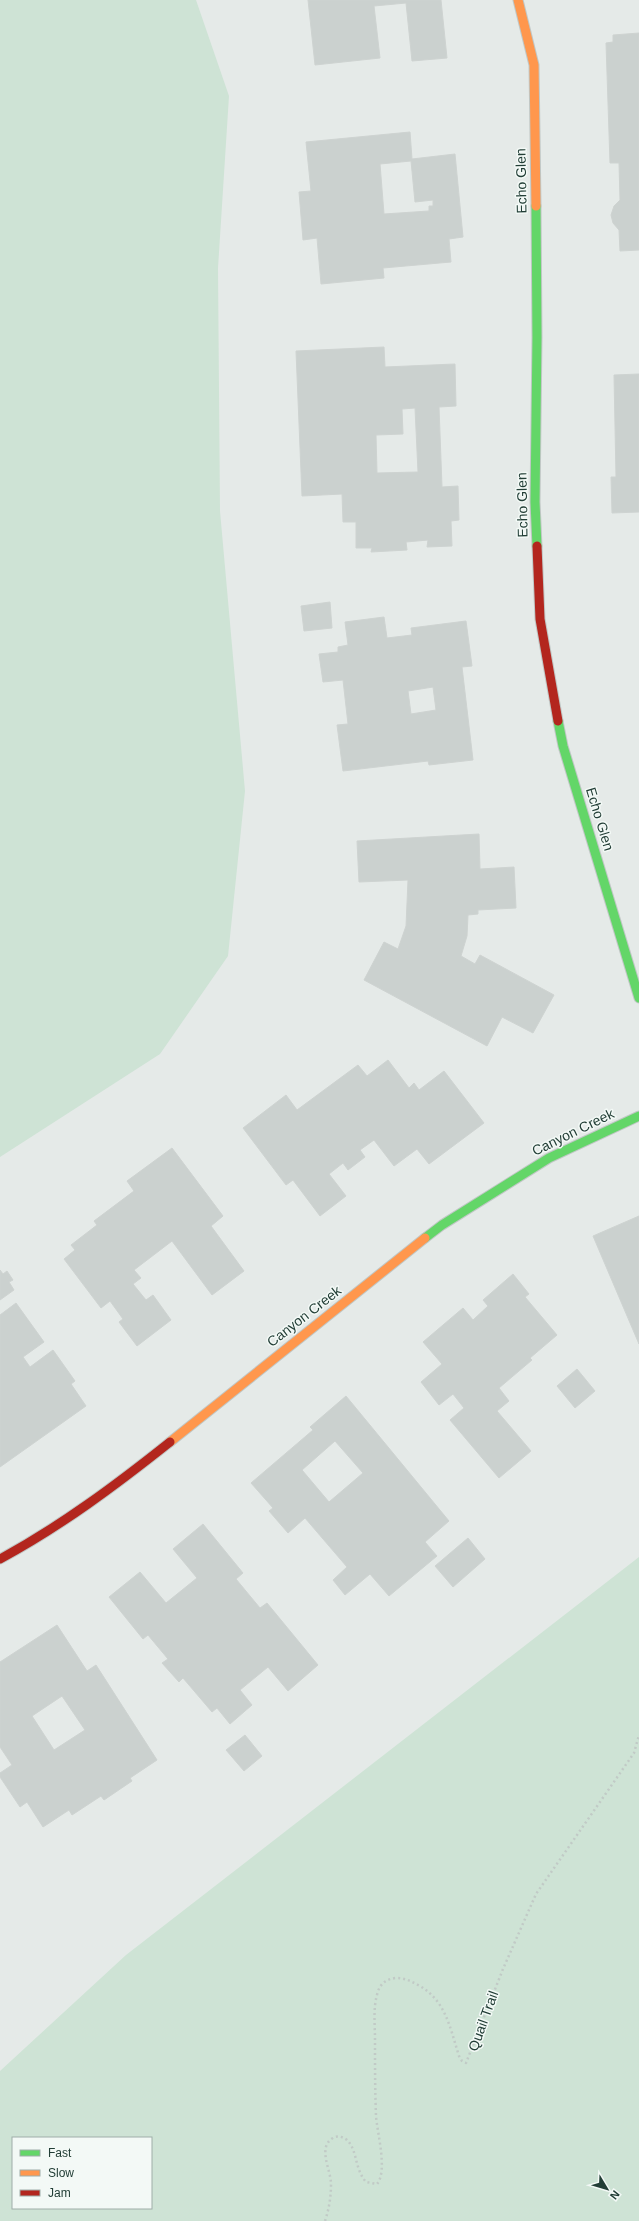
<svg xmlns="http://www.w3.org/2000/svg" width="639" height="2221" font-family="Arial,sans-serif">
  <rect width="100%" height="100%" fill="#e5eae8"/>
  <g fill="#cee3d5" fill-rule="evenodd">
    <polygon points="0,0 196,0 229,96 218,268 220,511 245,791 228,956 160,1054 0,1157"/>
    <path d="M 639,1557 L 639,2221 L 0,2221 L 0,2071 L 126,1955 ZM 13,2138 L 151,2138 L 151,2208 L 13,2208 Z"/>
  </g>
  <g fill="#cbd1cf" stroke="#ced3d1" fill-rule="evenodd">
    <polygon points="308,0 441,0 447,58 412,61 406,3 374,6 380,58 315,65"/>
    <polygon points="639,33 639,250 620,251 619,230 613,223 611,215 614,206 620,200 619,163 610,163 606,43 613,42 613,35"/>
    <path d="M 410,132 L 412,159 L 455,154 L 463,237 L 449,239 L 451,262 L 383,268 L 384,278 L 321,284 L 317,238 L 303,240 L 299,192 L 311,191 L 306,142 ZM 411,161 L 415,202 L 433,200 L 433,206 L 429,206 L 429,211 L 384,214 L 380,164 Z"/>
    <path d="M 384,347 L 385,367 L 455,364 L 456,406 L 439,407 L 442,487 L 458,486 L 459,520 L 451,521 L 452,546 L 427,547 L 428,540 L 406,542 L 407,550 L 371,552 L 372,548 L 356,548 L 356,522 L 343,522 L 342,494 L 302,496 L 296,351 ZM 415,408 L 418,472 L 377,473 L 376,435 L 403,434 L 402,409 Z"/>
    <polygon points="639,374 639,512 612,513 611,477 616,477 614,375"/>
    <polygon points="330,602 332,628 304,631 301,606"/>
    <path d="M 384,617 L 387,638 L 412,635 L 411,628 L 466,621 L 472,666 L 462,667 L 473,760 L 429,765 L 428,761 L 343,771 L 337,725 L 348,724 L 343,680 L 323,682 L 319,654 L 338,652 L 338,647 L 348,645 L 345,622 ZM 433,687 L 436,710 L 411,714 L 408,691 Z"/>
    <polygon points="479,834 480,869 514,867 516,908 478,910 478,914 468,915 467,936 461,956 475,964 480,955 554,995 533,1033 502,1017 487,1046 364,980 384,942 398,949 406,926 408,880 359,882 357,841"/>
    <polygon points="388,1060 409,1088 414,1083 419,1090 444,1071 484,1123 429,1164 417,1149 394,1166 374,1140 360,1150 365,1157 348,1170 343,1163 329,1174 346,1196 320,1216 293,1180 286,1185 243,1128 286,1095 297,1110 358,1065 367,1076"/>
    <polygon points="172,1148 223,1216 211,1226 244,1271 212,1295 172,1241 134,1270 141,1278 133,1284 146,1300 153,1295 171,1320 137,1346 119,1322 123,1319 110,1301 101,1308 64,1259 75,1250 71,1245 97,1225 94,1221 134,1191 127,1181"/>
    <polygon points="639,1216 639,1344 593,1236"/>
    <polygon points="0,1270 3,1274 7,1271 13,1280 9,1282 14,1290 0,1300"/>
    <polygon points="513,1274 529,1294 525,1297 557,1335 530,1358 532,1360 499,1388 509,1401 497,1411 531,1451 499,1478 450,1420 464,1408 453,1394 439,1405 421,1382 442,1364 423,1342 463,1308 473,1320 488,1306 483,1300"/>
    <polygon points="16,1303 44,1342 23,1357 30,1367 53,1350 75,1381 71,1384 86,1406 0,1467 0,1315"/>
    <polygon points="577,1369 595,1391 575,1408 557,1386"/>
    <path d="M 346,1396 L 449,1521 L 425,1542 L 437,1556 L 389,1596 L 370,1574 L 345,1595 L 333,1580 L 347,1567 L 305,1518 L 288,1533 L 269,1511 L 273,1508 L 251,1483 L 313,1430 L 310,1427 ZM 335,1441 L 363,1473 L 329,1502 L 302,1470 Z"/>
    <polygon points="203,1524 243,1573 236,1579 260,1608 267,1603 318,1665 288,1691 268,1667 240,1690 252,1705 230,1724 217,1708 212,1712 183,1678 179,1682 162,1663 168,1659 148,1635 143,1639 109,1597 140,1572 166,1603 197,1578 173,1549"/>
    <polygon points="468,1538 485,1559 453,1587 435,1566"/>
    <path d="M 57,1625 L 87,1671 L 96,1665 L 157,1760 L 130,1778 L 132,1781 L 104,1800 L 101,1796 L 72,1815 L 69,1810 L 43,1827 L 27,1802 L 20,1807 L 0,1777 L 0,1773 L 12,1765 L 0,1747 L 0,1662 ZM 62,1696 L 85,1730 L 54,1750 L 32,1716 Z"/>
    <polygon points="245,1735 262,1756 244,1771 226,1750"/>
  </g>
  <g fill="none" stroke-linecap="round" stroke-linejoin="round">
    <defs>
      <g id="fast">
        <polyline points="536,206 537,337 535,502 537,546"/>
        <polyline points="558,721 563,746 639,998"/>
        <polyline points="425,1238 442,1225 549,1158 639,1116"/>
      </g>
      <g id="slow">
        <polyline points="518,0 534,65 536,206"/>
        <polyline points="170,1442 425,1238"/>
      </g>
      <g id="jam">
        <polyline points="537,546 540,619 558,721"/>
        <path d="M 0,1559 C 61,1526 116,1485 170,1442"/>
      </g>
    </defs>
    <use href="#fast" stroke="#c0c7c5" stroke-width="11"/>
    <use href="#slow" stroke="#c0c7c5" stroke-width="11"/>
    <use href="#jam" stroke="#c0c7c5" stroke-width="11"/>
    <path stroke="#c1cac6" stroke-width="2.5" stroke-dasharray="2 3" stroke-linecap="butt" d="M 325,2221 C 329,2209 331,2197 331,2184 C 331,2170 317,2147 333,2138 C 338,2135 343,2137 347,2140 C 358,2151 354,2168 366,2182 L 377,2184 C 388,2171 377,2132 376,2116 C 375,2090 375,2065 375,2040 C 375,2025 373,2009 377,1995 C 379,1985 385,1979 396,1978 C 404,1978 411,1981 418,1985 C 446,2000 450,2028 459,2056 L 462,2061 L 466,2063 L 503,1969 L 536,1894 L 634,1753 L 639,1735"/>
    <use href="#fast" stroke="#63d668" stroke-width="9"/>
    <use href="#slow" stroke="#ff974d" stroke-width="9"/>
    <use href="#jam" stroke="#b3261e" stroke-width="9"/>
  </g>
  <g text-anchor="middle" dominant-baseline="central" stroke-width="3" stroke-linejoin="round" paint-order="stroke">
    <g font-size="14" fill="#223e36" stroke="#f3f9f6">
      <text transform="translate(521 181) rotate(-91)">Echo Glen</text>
      <text transform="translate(522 505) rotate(-91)">Echo Glen</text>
      <text transform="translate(600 819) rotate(73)">Echo Glen</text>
      <text transform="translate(573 1132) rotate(-26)">Canyon Creek</text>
      <text transform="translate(304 1316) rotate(-38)">Canyon Creek</text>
      <text transform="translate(483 2021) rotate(-70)">Quail Trail</text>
    </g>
  </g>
  <rect x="12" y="2137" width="140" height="72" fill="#f3f9f6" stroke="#9faea9"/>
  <rect x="20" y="2150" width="20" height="6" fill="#63d668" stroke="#9faea9"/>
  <text x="48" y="2157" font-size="12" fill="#223e36">Fast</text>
  <rect x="20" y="2170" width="20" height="6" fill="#ff974d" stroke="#9faea9"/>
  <text x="48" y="2177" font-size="12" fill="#223e36">Slow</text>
  <rect x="20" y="2190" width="20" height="6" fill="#b3261e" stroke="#9faea9"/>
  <text x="48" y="2197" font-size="12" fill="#223e36">Jam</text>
  <g transform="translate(607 2189) rotate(128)" stroke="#f3f9f6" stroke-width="3" paint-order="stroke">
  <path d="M0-3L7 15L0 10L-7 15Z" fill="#223e36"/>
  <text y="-6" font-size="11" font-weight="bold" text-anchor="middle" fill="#223e36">N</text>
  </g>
</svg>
